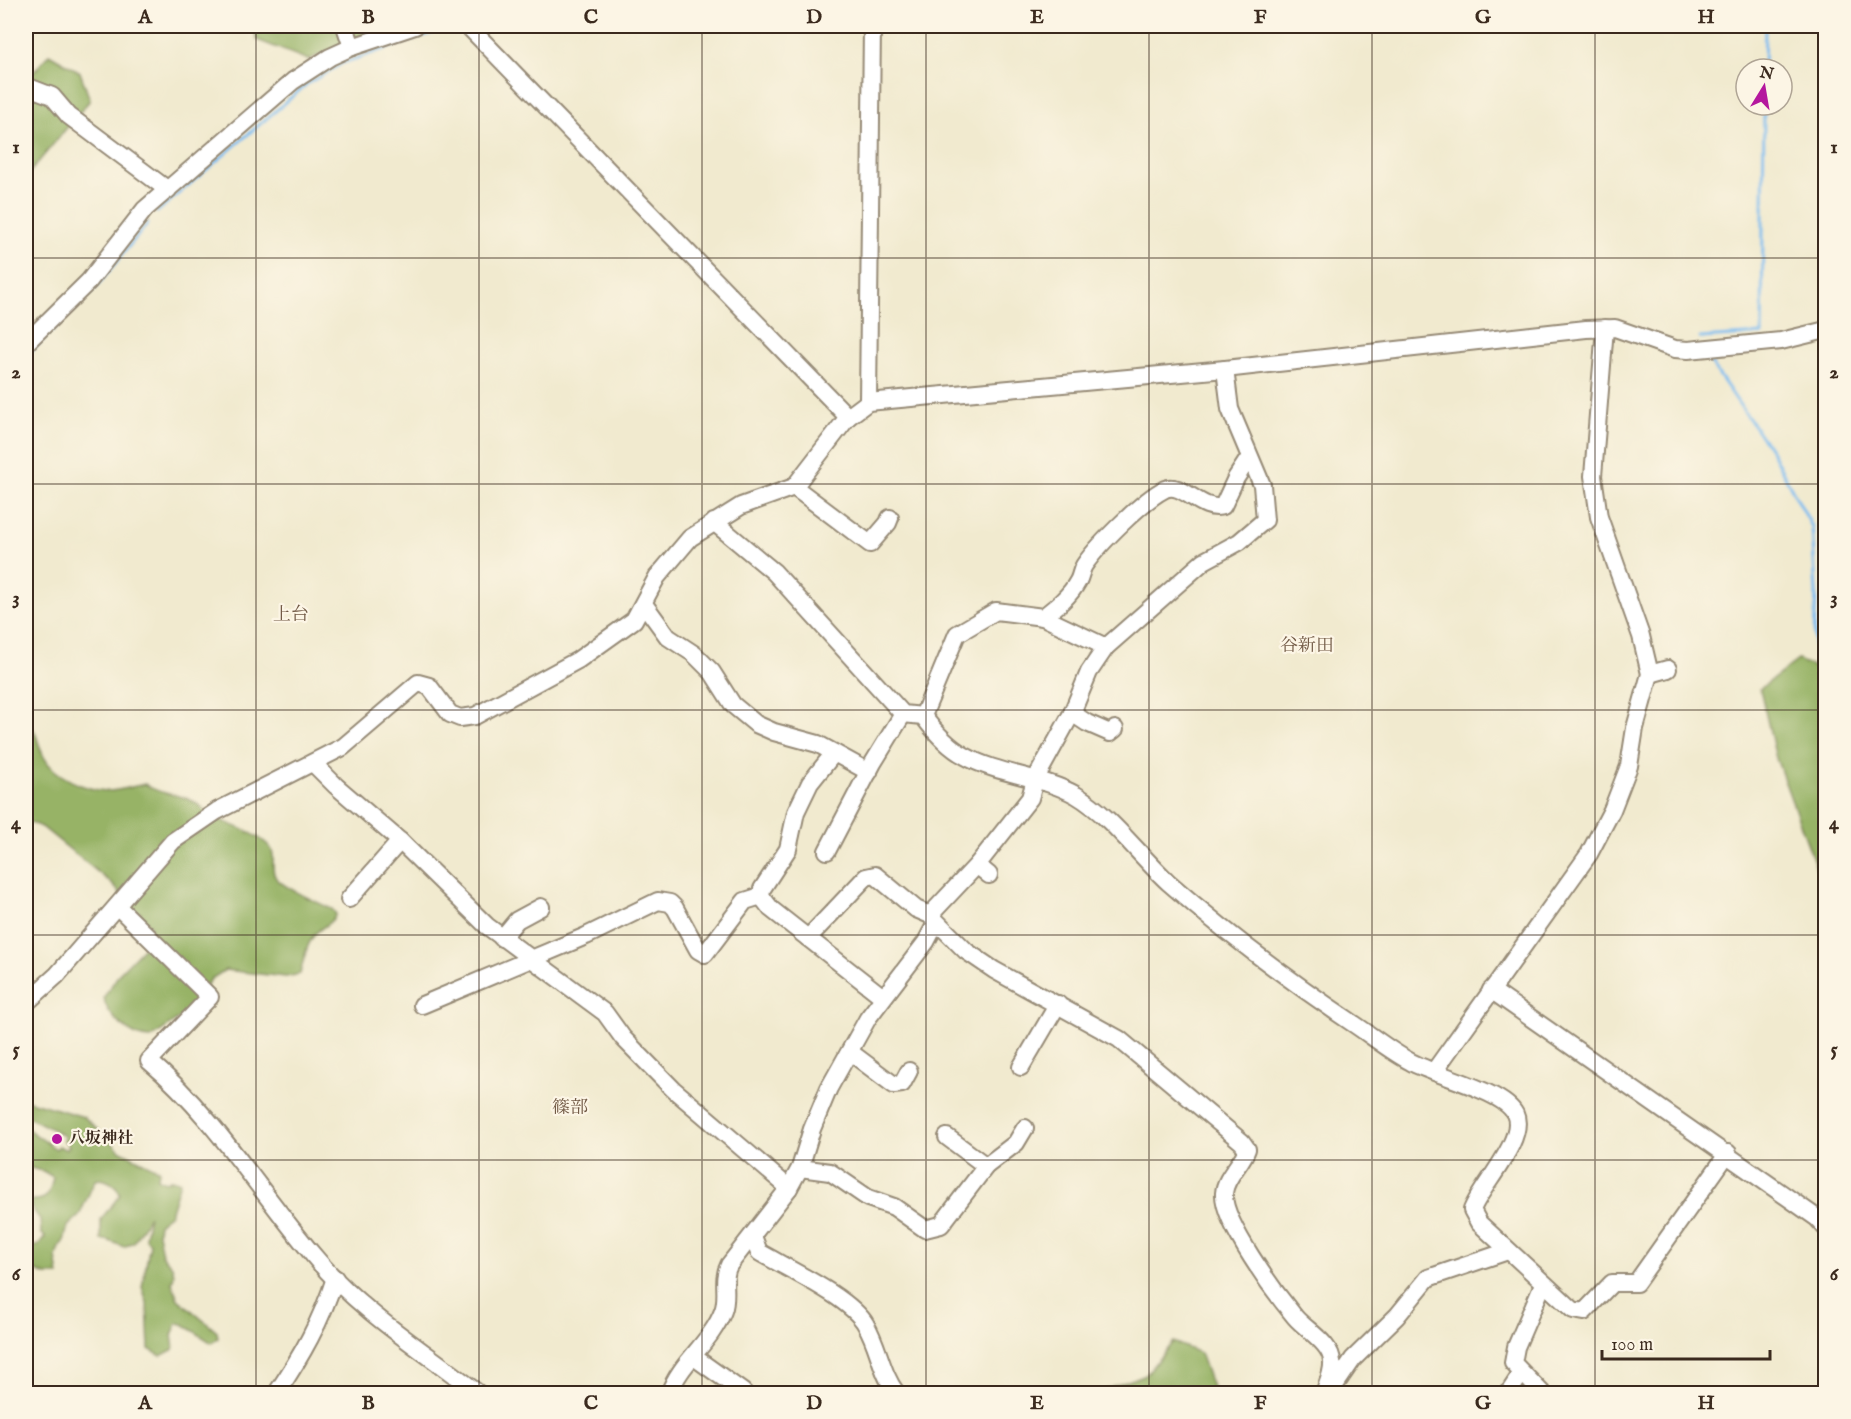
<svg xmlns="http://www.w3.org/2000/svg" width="1851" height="1419" font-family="'IM FELL English','Noto Serif JP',serif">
  <rect width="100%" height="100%" fill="#fcf5e5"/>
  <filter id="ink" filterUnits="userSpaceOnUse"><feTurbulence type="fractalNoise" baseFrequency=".0167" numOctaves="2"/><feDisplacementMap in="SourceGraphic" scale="12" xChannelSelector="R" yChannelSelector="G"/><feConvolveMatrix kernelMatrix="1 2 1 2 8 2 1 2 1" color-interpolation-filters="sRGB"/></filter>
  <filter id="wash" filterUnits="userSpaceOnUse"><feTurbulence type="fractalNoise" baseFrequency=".008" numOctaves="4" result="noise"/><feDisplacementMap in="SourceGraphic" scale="24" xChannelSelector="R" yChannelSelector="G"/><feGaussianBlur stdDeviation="1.35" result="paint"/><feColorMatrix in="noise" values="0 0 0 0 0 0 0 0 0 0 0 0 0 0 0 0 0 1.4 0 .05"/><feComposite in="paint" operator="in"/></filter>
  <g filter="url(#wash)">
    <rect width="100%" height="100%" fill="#f1eacf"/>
    <g fill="#97b366" stroke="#696e42" stroke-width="1.5">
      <polygon points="253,26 391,26 308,60 257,40"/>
      <polygon points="49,54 80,72 90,100 26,177 26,81"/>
      <polygon points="1798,660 1825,672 1825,885 1819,875 1776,758 1760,689"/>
      <path d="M 26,720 C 39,733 36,742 44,757 C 54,777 86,790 108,791 C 120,791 133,786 145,784 C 163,797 179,792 196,803 C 202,807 206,814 213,817 C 231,825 252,831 267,844 C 277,852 271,863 274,874 C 277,886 320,903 332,909 L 336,914 C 331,925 323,925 316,933 C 306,944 304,959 300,974 L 286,977 L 225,970 L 211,979 L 184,1015 L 151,1038 C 132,1039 105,1015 104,997 L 121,971 L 149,942 L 151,927 L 110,882 L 42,827 L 29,822 L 26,823 Z"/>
      <path d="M 26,1100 L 84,1117 L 121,1151 L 159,1170 L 158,1179 L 166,1182 L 172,1179 L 180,1182 L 170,1214 L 159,1223 L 158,1233 L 162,1255 L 172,1266 L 174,1275 L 172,1283 L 178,1299 L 217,1332 L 218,1338 L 212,1343 L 183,1324 L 177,1323 L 172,1335 L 174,1349 L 161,1356 L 149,1349 L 147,1302 L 142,1287 L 150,1244 L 145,1237 L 149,1216 L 134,1242 L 124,1247 L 107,1240 L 101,1240 L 101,1219 L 120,1195 C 118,1185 105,1177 95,1180 L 79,1216 L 68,1226 L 64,1241 L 59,1247 L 56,1257 L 59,1275 L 45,1275 L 26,1266 L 26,1249 L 39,1245 L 45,1237 L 41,1233 L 40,1219 L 30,1206 L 32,1200 C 49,1201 50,1192 53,1177 L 43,1171 L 26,1167 L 26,1128 L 56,1149 L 59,1146 L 66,1150 L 69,1146 L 63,1140 L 65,1137 C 53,1128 39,1123 26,1116 Z"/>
      <polygon points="1173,1342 1200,1353 1214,1393 1098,1393 1146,1374"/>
    </g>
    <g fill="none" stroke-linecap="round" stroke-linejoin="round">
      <g stroke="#7abcf0" stroke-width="3">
        <polyline points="1764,69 1765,26"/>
        <polyline points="157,212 307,84 343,63 452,26"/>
        <polyline points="1700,338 1762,334 1764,105"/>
        <polyline points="1704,353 1772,452 1812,527 1816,593 1814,634 1818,689 1826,717"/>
        <polyline points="26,356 94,289 148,223"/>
      </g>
    </g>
  </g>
  <g filter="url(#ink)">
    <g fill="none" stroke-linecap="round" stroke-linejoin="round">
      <defs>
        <g id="minor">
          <polyline points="345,26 352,47"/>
          <polyline points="468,26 848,417"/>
          <polyline points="26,86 52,96 69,116 168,190"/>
          <polyline points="26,343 89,281 145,209 293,81 330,57 352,47 415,26"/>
          <polyline points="868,402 872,26"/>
          <polyline points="794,487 870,544 888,523 890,518"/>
          <path d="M 714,522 L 774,572 L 903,714 L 923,716 C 934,731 948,747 965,756 C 999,775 1042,776 1076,795 C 1110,815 1139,855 1168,882 C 1226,933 1287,979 1351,1022 C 1371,1035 1390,1051 1411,1062 C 1434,1075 1504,1091 1515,1114 C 1527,1139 1480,1187 1472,1210 L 1479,1223 L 1573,1310 L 1584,1312 L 1612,1283 L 1636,1283 L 1728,1153"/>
          <polyline points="644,604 668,637 694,654 712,672 733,705 756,724 774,732 818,744 869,772"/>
          <path d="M 1043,617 C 1056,607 1070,596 1078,581 C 1081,576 1081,569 1085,564 C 1099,544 1143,500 1165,489 C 1183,481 1201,513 1223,506 L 1236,478 L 1249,458"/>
          <polyline points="1650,674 1668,669"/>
          <polyline points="1072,713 1087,723 1110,733 1115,729"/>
          <polyline points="923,716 957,634 996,611 1043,617 1106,647"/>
          <polyline points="834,753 810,783 796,812 788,849 762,889 761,896 771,909 883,997"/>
          <polyline points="314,764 336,786 400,841 487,926 605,1013 623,1038 673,1089 789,1188"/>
          <polyline points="827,851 873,763 903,714"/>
          <polyline points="977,865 989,875"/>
          <polyline points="349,899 400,841"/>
          <path d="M 118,907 L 210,997 L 149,1061 C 214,1116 259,1191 314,1256 C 359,1311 423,1350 479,1394"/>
          <polyline points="930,915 977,865 1030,798 1035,780 1072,713 1089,672 1106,647 1204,561 1239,542 1265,520 1262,485 1230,409 1225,369"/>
          <polyline points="502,938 517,920 541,907"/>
          <path d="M 808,938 L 866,877 L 875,875 L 916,909 L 930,915 L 966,951 L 994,970 L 1119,1039 L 1242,1142 L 1247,1149 C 1242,1164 1225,1177 1224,1193 C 1222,1222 1276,1294 1295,1317 C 1306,1330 1332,1344 1332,1362 C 1333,1372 1327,1384 1324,1394"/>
          <polyline points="1491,990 1817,1218 1826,1228"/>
          <polyline points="26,1003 57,975 173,841 217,811 343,747 418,683 429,686 450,714 460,718 475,716 578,660 634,620 657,577 690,538 741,506 794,487 848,417 868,402 1225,369 1586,329 1615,328 1675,349 1688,350 1781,341 1826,330"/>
          <polyline points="422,1005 586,936 658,901 670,903 675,908 698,950 705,954 745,901 761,896"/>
          <polyline points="850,1052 894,1085 902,1084 909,1071"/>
          <polyline points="1021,1067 1058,1004"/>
          <polyline points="1435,1070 1589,854 1612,810 1629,766 1635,728 1650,674 1641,636 1599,517 1593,476 1605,328"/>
          <polyline points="947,1137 986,1166"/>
          <polyline points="800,1168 830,1172 868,1198 894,1207 925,1229 941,1225 986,1166 1016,1143 1025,1128"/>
          <path d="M 753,1236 L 759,1252 C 788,1269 851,1298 866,1325 C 879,1347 881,1373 897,1394"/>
          <polyline points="694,1357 743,1392"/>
          <path d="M 276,1394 C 302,1355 321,1322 335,1278"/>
          <path d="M 669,1394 C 680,1362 711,1343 723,1311 C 729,1295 721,1280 729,1265 L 789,1188 L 800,1168 L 812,1129 L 829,1088 L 868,1018 L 926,942 L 936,923"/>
          <polyline points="1329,1394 1353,1359 1397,1316 1428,1278 1508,1251"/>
          <polyline points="1508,1394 1521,1374"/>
          <polyline points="1543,1394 1513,1363 1516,1347 1543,1284"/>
        </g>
      </defs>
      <use href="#minor" stroke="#968a76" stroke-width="20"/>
      <use href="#minor" stroke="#fff" stroke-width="16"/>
    </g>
  </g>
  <path fill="none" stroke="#3b2a1e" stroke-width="1.5" stroke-opacity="0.55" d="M 256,26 L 256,1394M 479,26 L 479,1394M 702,26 L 702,1394M 926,26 L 926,1394M 1149,26 L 1149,1394M 1372,26 L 1372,1394M 1595,26 L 1595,1394M 26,258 L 1826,258M 26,484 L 1826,484M 26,710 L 1826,710M 26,935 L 1826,935M 26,1160 L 1826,1160"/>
  <circle fill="#b5179e" stroke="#fcf5e5" stroke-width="2" cx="57" cy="1139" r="6"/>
  <g text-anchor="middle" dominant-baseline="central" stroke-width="4.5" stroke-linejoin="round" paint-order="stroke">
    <g font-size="16" font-weight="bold" fill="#3b2a1e" stroke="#fcf5e5" text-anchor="start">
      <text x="69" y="1139">八坂神社</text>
    </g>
    <g font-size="18" fill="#725a46" stroke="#fcf5e5">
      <text x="291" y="615">上台</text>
      <text x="1307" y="646">谷新田</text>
      <text x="570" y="1108">篠部</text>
    </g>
  </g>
  <rect width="1851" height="1419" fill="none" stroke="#fcf5e5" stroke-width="66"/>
  <g transform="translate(1764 87) rotate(11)"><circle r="28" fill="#fcf5e5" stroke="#afa495" stroke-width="1.5"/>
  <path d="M0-4.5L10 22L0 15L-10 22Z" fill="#b5179e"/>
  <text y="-9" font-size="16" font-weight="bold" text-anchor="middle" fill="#3b2a1e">N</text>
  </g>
  <path d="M1602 1350v9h168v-9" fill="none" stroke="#3b2a1e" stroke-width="3"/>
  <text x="1611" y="1350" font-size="18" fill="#3b2a1e" stroke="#fcf5e5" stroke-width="4.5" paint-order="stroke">100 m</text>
  <rect x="33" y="33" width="1785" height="1353" fill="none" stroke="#3b2a1e" stroke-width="2"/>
  <g font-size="20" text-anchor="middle" font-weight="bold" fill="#3b2a1e">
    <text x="145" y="23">A</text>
    <text x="368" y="23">B</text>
    <text x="591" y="23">C</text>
    <text x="814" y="23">D</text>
    <text x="1037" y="23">E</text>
    <text x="1260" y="23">F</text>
    <text x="1483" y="23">G</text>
    <text x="1706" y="23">H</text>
    <text x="16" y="153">1</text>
    <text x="1834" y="153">1</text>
    <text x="16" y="378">2</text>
    <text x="1834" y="378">2</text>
    <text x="16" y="604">3</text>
    <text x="1834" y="604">3</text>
    <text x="16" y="829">4</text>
    <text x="1834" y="829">4</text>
    <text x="16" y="1055">5</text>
    <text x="1834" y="1055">5</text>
    <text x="16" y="1280">6</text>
    <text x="1834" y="1280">6</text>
    <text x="145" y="1409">A</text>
    <text x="368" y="1409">B</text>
    <text x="591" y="1409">C</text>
    <text x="814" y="1409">D</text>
    <text x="1037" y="1409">E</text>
    <text x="1260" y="1409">F</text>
    <text x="1483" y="1409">G</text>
    <text x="1706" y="1409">H</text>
  </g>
</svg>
